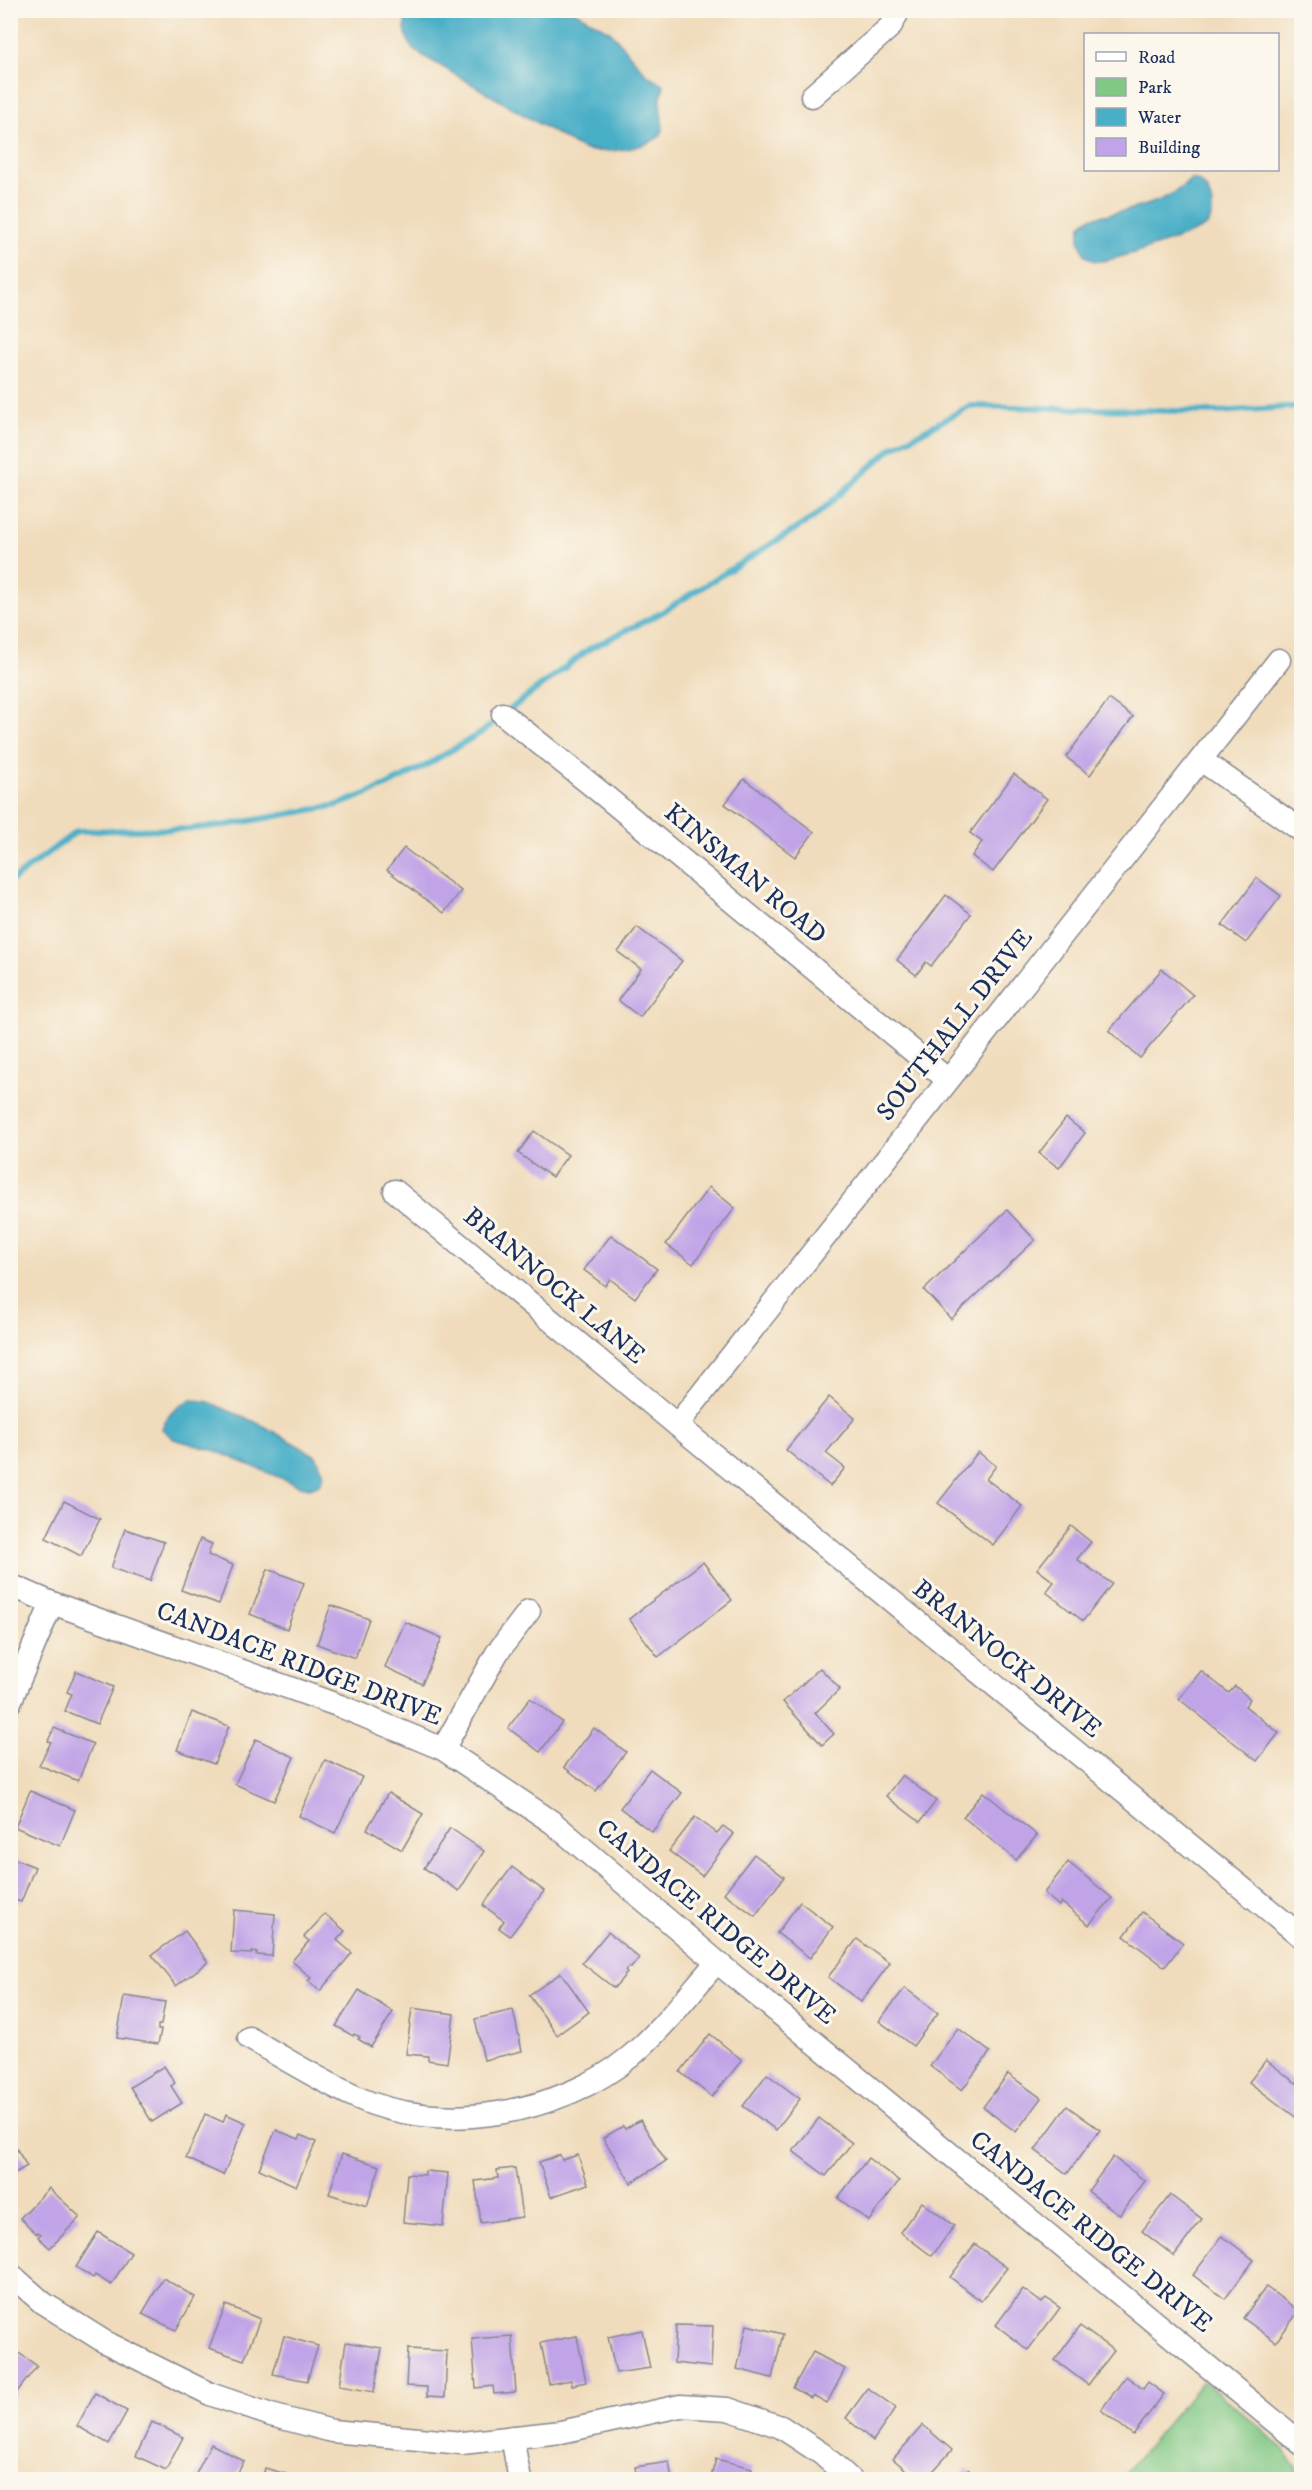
<svg xmlns="http://www.w3.org/2000/svg" width="1312" height="2490" font-family="'IM FELL DW Pica',serif">
  <rect width="100%" height="100%" fill="#fbf7ec"/>
  <filter id="ink" filterUnits="userSpaceOnUse"><feTurbulence type="fractalNoise" baseFrequency=".0167" numOctaves="2"/><feDisplacementMap in="SourceGraphic" scale="12" xChannelSelector="R" yChannelSelector="G"/><feConvolveMatrix kernelMatrix="1 2 1 2 8 2 1 2 1" color-interpolation-filters="sRGB"/></filter>
  <filter id="wash" filterUnits="userSpaceOnUse"><feTurbulence type="fractalNoise" baseFrequency=".008" numOctaves="4" result="noise"/><feDisplacementMap in="SourceGraphic" scale="24" xChannelSelector="R" yChannelSelector="G"/><feGaussianBlur stdDeviation="1.35" result="paint"/><feColorMatrix in="noise" values="0 0 0 0 0 0 0 0 0 0 0 0 0 0 0 0 0 1.4 0 .05"/><feComposite in="paint" operator="in"/></filter>
  <g filter="url(#wash)">
    <rect width="100%" height="100%" fill="#f0dcbc"/>
    <path fill="#81c884" stroke="#4e7c71" stroke-width="1.5" d="M 1203,2381 C 1223,2398 1302,2456 1301,2479 L 1120,2479 Z"/>
    <g fill="#48afc7" stroke="#326f92" stroke-width="1.5">
      <path d="M 409,10 L 574,11 L 611,32 L 646,74 L 664,85 L 660,102 L 663,130 L 660,136 C 643,150 603,154 582,149 L 415,51 C 405,40 402,24 409,10 Z"/>
      <path d="M 1191,179 C 1201,181 1207,187 1210,197 C 1213,206 1213,216 1208,224 C 1201,233 1109,262 1098,261 C 1092,261 1089,258 1085,255 L 1079,240 L 1081,225 L 1090,218 C 1124,211 1167,205 1191,179 Z"/>
      <path d="M 190,1400 L 206,1401 L 262,1425 L 316,1456 L 324,1474 L 320,1484 L 310,1488 L 300,1486 L 216,1451 L 174,1439 L 162,1429 C 166,1415 179,1405 190,1400 Z"/>
    </g>
    <g fill="none" stroke-linecap="round" stroke-linejoin="round">
      <g stroke="#48afc7" stroke-width="6">
        <polyline points="508,711 589,649 659,614 813,518 892,448 970,406 1219,412 1302,406"/>
        <polyline points="10,882 77,831 188,829 227,825 338,805 386,786 425,766 482,732 500,718"/>
      </g>
    </g>
    <g id="blocks">
      <g fill="#c1a4e7">
        <polygon points="1109,699 1133,717 1090,775 1066,757"/>
        <polygon points="1014,774 1047,799 993,872 972,856 982,842 970,833"/>
        <polygon points="744,779 814,832 795,857 725,804"/>
        <polygon points="404,848 461,891 444,913 387,870"/>
        <polygon points="1257,878 1281,896 1246,943 1222,925"/>
        <polygon points="946,895 971,914 931,966 926,962 916,975 897,960"/>
        <polygon points="637,927 682,961 640,1017 618,1000 641,969 618,952"/>
        <polygon points="1162,969 1193,995 1140,1058 1109,1031"/>
        <polygon points="1066,1118 1085,1133 1059,1168 1039,1153"/>
        <polygon points="534,1131 568,1155 552,1177 518,1153"/>
        <polygon points="709,1187 735,1208 693,1264 666,1244"/>
        <polygon points="1007,1210 1035,1240 951,1319 924,1290"/>
        <polygon points="611,1235 657,1269 635,1298 610,1279 605,1286 584,1270"/>
        <polygon points="829,1397 855,1418 826,1453 845,1468 830,1486 786,1450"/>
        <polygon points="978,1452 996,1466 986,1479 1022,1506 993,1545 938,1503"/>
        <polygon points="64,1501 100,1519 81,1556 46,1538"/>
        <polygon points="1071,1526 1091,1542 1077,1559 1112,1584 1083,1621 1046,1592 1054,1582 1037,1569"/>
        <polygon points="125,1529 164,1542 150,1581 111,1568"/>
        <polygon points="200,1539 212,1544 208,1555 233,1565 219,1604 181,1590"/>
        <polygon points="703,1562 732,1600 658,1657 629,1619"/>
        <polygon points="268,1569 304,1583 287,1629 250,1614"/>
        <polygon points="331,1605 369,1619 355,1658 317,1644"/>
        <polygon points="405,1622 442,1638 422,1684 385,1667"/>
        <polygon points="820,1668 840,1689 815,1713 834,1734 822,1745 783,1702"/>
        <polygon points="76,1671 113,1687 97,1724 65,1711 72,1694 67,1692"/>
        <polygon points="1201,1671 1229,1693 1235,1686 1250,1699 1245,1706 1279,1733 1257,1761 1179,1699"/>
        <polygon points="530,1698 562,1722 540,1752 508,1728"/>
        <polygon points="192,1712 229,1726 214,1764 177,1750"/>
        <polygon points="54,1728 93,1744 78,1781 39,1765 51,1742 48,1741"/>
        <polygon points="594,1728 626,1752 596,1791 564,1767"/>
        <polygon points="256,1739 294,1757 274,1801 235,1784"/>
        <polygon points="325,1760 362,1777 335,1833 299,1816"/>
        <polygon points="650,1769 682,1793 652,1832 620,1808"/>
        <polygon points="902,1775 936,1801 920,1822 886,1796"/>
        <polygon points="30,1791 75,1810 60,1846 15,1827"/>
        <polygon points="983,1792 1037,1835 1016,1860 963,1817"/>
        <polygon points="388,1793 423,1814 402,1850 367,1829"/>
        <polygon points="695,1817 717,1833 723,1826 734,1834 702,1876 669,1851"/>
        <polygon points="450,1828 484,1851 459,1891 424,1868"/>
        <polygon points="754,1854 784,1877 755,1916 724,1893"/>
        <polygon points="10,1857 35,1867 21,1902 10,1898"/>
        <polygon points="1068,1862 1112,1898 1089,1925 1061,1902 1059,1906 1044,1893"/>
        <polygon points="512,1867 544,1891 510,1936 499,1928 504,1921 483,1905"/>
        <polygon points="800,1902 833,1927 810,1958 777,1933"/>
        <polygon points="234,1910 275,1914 272,1956 256,1955 257,1953 252,1952 252,1954 231,1953"/>
        <polygon points="1142,1912 1183,1943 1165,1967 1124,1936"/>
        <polygon points="325,1914 345,1931 337,1940 352,1953 320,1991 308,1981 311,1978 292,1961 309,1941 304,1937"/>
        <polygon points="185,1931 208,1962 176,1986 152,1955"/>
        <polygon points="608,1932 639,1958 631,1968 629,1967 625,1971 627,1973 614,1988 582,1963"/>
        <polygon points="857,1939 890,1963 861,2002 828,1977"/>
        <polygon points="561,1973 589,2012 557,2035 529,1995"/>
        <polygon points="905,1988 938,2013 913,2046 879,2021"/>
        <polygon points="359,1990 393,2012 371,2047 358,2039 360,2037 354,2034 353,2036 336,2026"/>
        <polygon points="124,1996 165,2002 161,2025 158,2025 158,2030 161,2030 158,2044 117,2038"/>
        <polygon points="412,2008 454,2014 447,2063 428,2060 428,2056 406,2054"/>
        <polygon points="513,2010 522,2051 484,2060 475,2019"/>
        <polygon points="958,2028 990,2052 962,2090 930,2066"/>
        <polygon points="710,2034 742,2060 712,2097 680,2072"/>
        <polygon points="1266,2060 1296,2083 1302,2076 1302,2122 1249,2082"/>
        <polygon points="164,2066 175,2083 171,2086 182,2103 152,2122 130,2087"/>
        <polygon points="767,2074 800,2099 776,2130 743,2106"/>
        <polygon points="1008,2074 1041,2098 1016,2132 983,2107"/>
        <polygon points="1067,2106 1100,2130 1067,2174 1035,2150"/>
        <polygon points="205,2114 223,2122 226,2114 246,2123 223,2175 186,2158"/>
        <polygon points="819,2118 852,2143 826,2176 793,2151"/>
        <polygon points="640,2120 666,2161 631,2183 603,2138 623,2126 625,2129"/>
        <polygon points="276,2130 299,2139 301,2135 316,2142 296,2186 259,2169"/>
        <polygon points="10,2138 27,2166 10,2176"/>
        <polygon points="342,2154 380,2166 367,2206 329,2194"/>
        <polygon points="560,2155 562,2160 578,2155 588,2184 551,2197 539,2162"/>
        <polygon points="1113,2157 1145,2181 1120,2215 1088,2191"/>
        <polygon points="868,2158 899,2181 869,2221 838,2198"/>
        <polygon points="515,2168 522,2217 481,2223 475,2181 498,2178 497,2170"/>
        <polygon points="425,2171 448,2173 443,2226 403,2222 407,2174 425,2175"/>
        <polygon points="49,2188 80,2217 50,2248 38,2237 41,2234 38,2232 37,2234 20,2218"/>
        <polygon points="1170,2195 1202,2219 1174,2256 1142,2231"/>
        <polygon points="922,2202 954,2226 932,2256 900,2232"/>
        <polygon points="98,2232 131,2253 111,2285 95,2275 93,2278 76,2267"/>
        <polygon points="1222,2236 1254,2260 1225,2299 1193,2275"/>
        <polygon points="975,2244 1007,2268 981,2301 950,2277"/>
        <polygon points="163,2278 195,2297 176,2330 142,2314"/>
        <polygon points="1266,2287 1299,2311 1276,2342 1243,2318"/>
        <polygon points="1023,2289 1042,2303 1046,2298 1060,2308 1028,2350 996,2325"/>
        <polygon points="226,2305 260,2319 244,2360 209,2348"/>
        <polygon points="676,2325 713,2326 711,2367 674,2363"/>
        <polygon points="747,2325 783,2334 772,2378 737,2369"/>
        <polygon points="1080,2326 1114,2351 1088,2385 1055,2360"/>
        <polygon points="642,2330 650,2368 616,2373 608,2337"/>
        <polygon points="284,2336 318,2346 307,2381 273,2374"/>
        <polygon points="512,2336 516,2392 494,2394 493,2386 476,2388 472,2339"/>
        <polygon points="577,2336 586,2382 572,2385 571,2380 549,2384 541,2343"/>
        <polygon points="346,2342 382,2348 374,2392 339,2386"/>
        <polygon points="408,2349 447,2351 445,2397 427,2396 427,2387 406,2386"/>
        <polygon points="813,2352 845,2369 827,2403 813,2395 811,2398 793,2388"/>
        <polygon points="19,2353 37,2366 10,2401 10,2360 13,2361"/>
        <polygon points="1126,2376 1143,2389 1148,2382 1164,2394 1133,2435 1101,2410"/>
        <polygon points="868,2388 896,2408 873,2441 846,2418"/>
        <polygon points="95,2393 127,2411 109,2444 77,2426"/>
        <polygon points="152,2422 183,2437 166,2470 136,2456"/>
        <polygon points="923,2425 952,2450 925,2480 918,2480 893,2459"/>
        <polygon points="211,2444 244,2461 234,2480 193,2480"/>
        <polygon points="716,2459 752,2468 749,2480 710,2480"/>
        <polygon points="669,2462 672,2480 637,2480 635,2467"/>
        <polygon points="265,2468 300,2478 300,2480 262,2480"/>
        <polygon points="968,2469 977,2480 956,2480"/>
      </g>
    </g>
  </g>
  <g filter="url(#ink)">
    <use href="#blocks" fill-opacity="0" stroke="#86868d" stroke-width="1.5"/>
    <g fill="none" stroke-linecap="round" stroke-linejoin="round">
      <defs>
        <g id="street">
          <polyline points="812,96 890,27 899,10"/>
          <polyline points="503,714 605,796 948,1080"/>
          <polyline points="1201,760 1302,831"/>
          <polyline points="395,1191 677,1425 1302,1937"/>
          <polyline points="677,1425 1279,660"/>
          <polyline points="10,1585 52,1603 340,1706 443,1749 552,1822 717,1962 1302,2444"/>
          <polyline points="10,1702 52,1603"/>
          <polyline points="443,1749 497,1653 529,1611"/>
          <path d="M 249,2038 C 284,2058 319,2080 356,2097 C 439,2136 562,2114 631,2056 C 663,2029 690,1992 717,1962"/>
          <polyline points="10,2274 43,2303 105,2342 210,2394 271,2415 332,2431 462,2443 561,2432 680,2406 728,2409 781,2427 822,2454 851,2480"/>
          <polyline points="512,2437 520,2480"/>
        </g>
      </defs>
      <use href="#street" stroke="#86868d" stroke-width="25"/>
      <use href="#street" stroke="#fff" stroke-width="22"/>
    </g>
  </g>
  <g text-anchor="middle" dominant-baseline="central" stroke-width="6" stroke-linejoin="round" paint-order="stroke">
    <g font-size="26" fill="#1b2f5e" stroke="#fbf7ec">
      <text transform="translate(745 874) rotate(40)">KINSMAN ROAD</text>
      <text transform="translate(955 1025) rotate(-52)">SOUTHALL DRIVE</text>
      <text transform="translate(554 1286) rotate(40)">BRANNOCK LANE</text>
      <text transform="translate(1007 1659) rotate(39)">BRANNOCK DRIVE</text>
      <text transform="translate(299 1664) rotate(21)">CANDACE RIDGE DRIVE</text>
      <text transform="translate(716 1922) rotate(40)">CANDACE RIDGE DRIVE</text>
      <text transform="translate(1091 2232) rotate(39)">CANDACE RIDGE DRIVE</text>
    </g>
  </g>
  <rect width="1312" height="2490" fill="none" stroke="#fbf7ec" stroke-width="36"/>
  <rect x="1084" y="33" width="195" height="138" fill="#fbf7ec" stroke="#a1a7b3" stroke-width="1.5"/>
  <rect x="1096" y="52" width="30" height="9" fill="#ffffff" stroke="#a1a7b3" stroke-width="1.5"/>
  <text x="1138" y="63" font-size="18" fill="#1b2f5e">Road</text>
  <rect x="1096" y="78" width="30" height="18" fill="#81c884" stroke="#a1a7b3" stroke-width="1.5"/>
  <text x="1138" y="93" font-size="18" fill="#1b2f5e">Park</text>
  <rect x="1096" y="108" width="30" height="18" fill="#48afc7" stroke="#a1a7b3" stroke-width="1.5"/>
  <text x="1138" y="123" font-size="18" fill="#1b2f5e">Water</text>
  <rect x="1096" y="138" width="30" height="18" fill="#c1a4e7" stroke="#a1a7b3" stroke-width="1.5"/>
  <text x="1138" y="153" font-size="18" fill="#1b2f5e">Building</text>
</svg>
